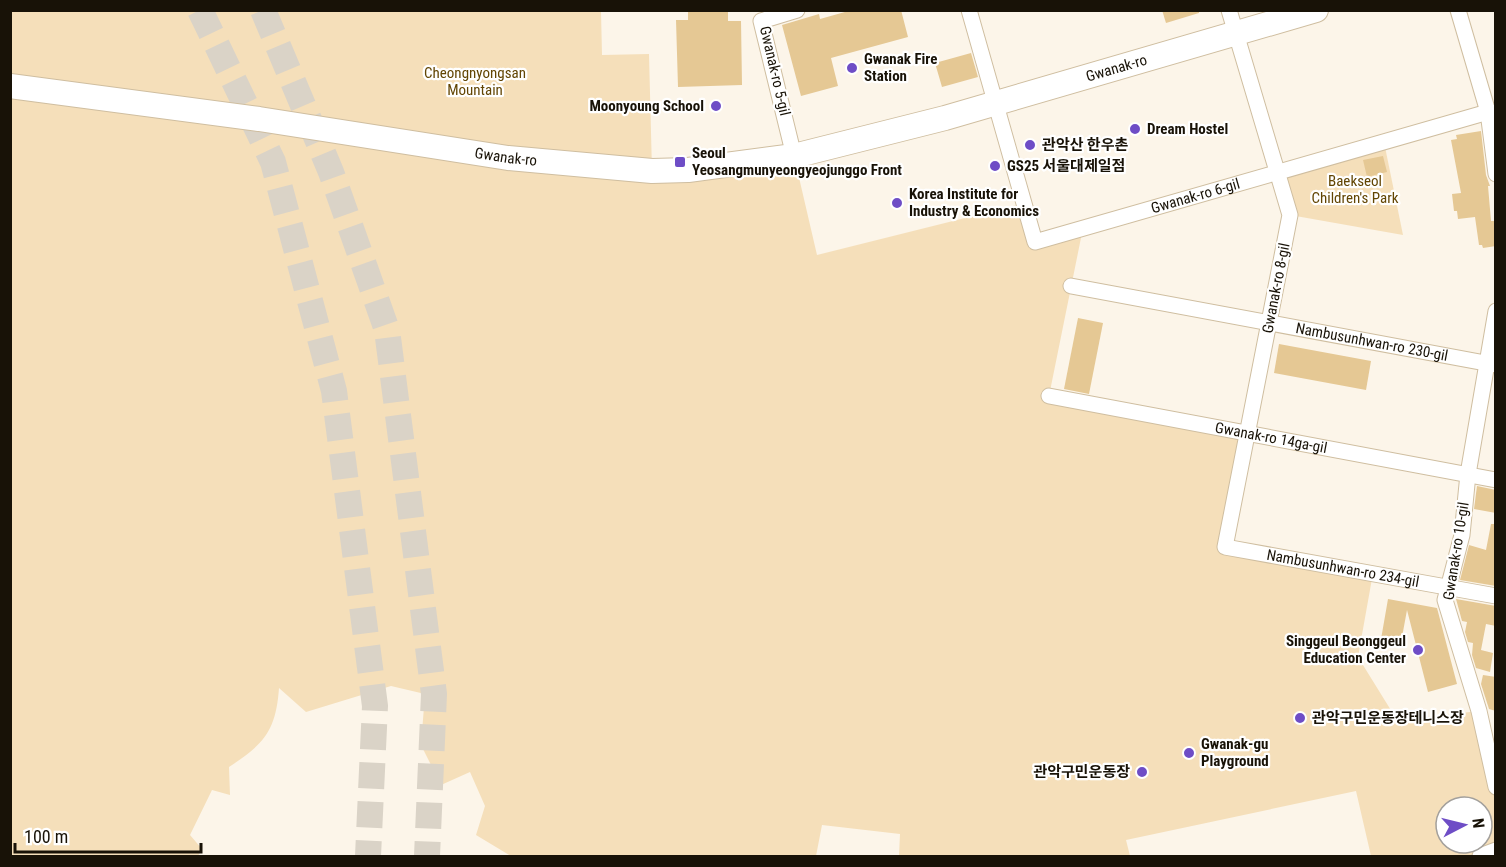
<svg xmlns="http://www.w3.org/2000/svg" width="1506" height="867" font-family="'Roboto Condensed','Noto Sans KR',sans-serif">
  <rect width="100%" height="100%" fill="#fcf5e9"/>
  <g fill="#f5dfba" fill-rule="evenodd">
    <path d="M 10,11 L 601,11 L 602,55 L 649,54 L 652,171 L 794,156 L 817,255 L 1025,203 L 1036,241 L 1083,228 L 1049,396 L 1247,433 L 1225,546 L 1373,573 L 1358,657 L 1397,720 L 1479,711 L 1495,787 L 1495,850 L 1480,856 L 1371,856 L 1356,791 L 1126,840 L 1130,856 L 899,856 L 900,834 L 822,825 L 816,856 L 511,856 L 476,835 L 485,806 L 470,772 L 441,785 L 421,745 L 425,694 L 391,686 L 306,712 L 279,688 C 276,731 264,744 229,767 L 230,795 L 212,790 L 190,835 L 202,849 L 198,856 L 11,856 ZM 1446,807 L 1482,807 L 1482,843 L 1446,843 Z"/>
    <polygon points="1384,142 1403,235 1290,215 1277,172"/>
  </g>
  <g fill="#e5c894">
    <polygon points="728,10 728,21 741,21 742,85 678,87 676,20 688,20 688,11"/>
    <polygon points="852,10 901,10 908,37 831,58 838,86 801,96 782,25 819,14 820,19"/>
    <polygon points="1162,10 1199,10 1199,13 1166,23"/>
    <polygon points="971,53 978,77 942,87 935,63"/>
    <polygon points="1481,131 1486,175 1490,186 1488,186 1491,221 1496,221 1496,246 1483,248 1482,245 1479,245 1475,217 1458,219 1457,211 1454,211 1452,194 1461,193 1451,140 1457,139 1456,135"/>
    <polygon points="1383,156 1387,172 1367,177 1363,160"/>
    <polygon points="1078,318 1103,323 1089,394 1064,389"/>
    <polygon points="1279,344 1371,361 1366,390 1274,373"/>
    <polygon points="1477,486 1496,490 1496,513 1474,509"/>
    <polygon points="1491,524 1496,524 1496,586 1460,580 1469,545 1486,550"/>
    <polygon points="1388,599 1437,608 1457,684 1428,692 1407,610 1400,648 1380,645"/>
    <polygon points="1456,599 1496,606 1496,626 1486,624 1481,650 1493,653 1490,672 1476,668 1472,655 1473,643 1468,642 1465,632 1467,622 1462,621"/>
    <polygon points="1483,675 1496,677 1496,711 1489,709 1481,684"/>
  </g>
  <g fill="none" stroke-linecap="round" stroke-linejoin="round">
    <g stroke="#dad3c7" stroke-width="26" stroke-dasharray="26 13" stroke-linecap="butt">
      <polyline points="200,10 273,162 334,391 375,706 368,856"/>
      <polyline points="263,10 331,172 387,330 434,694 427,856"/>
    </g>
    <defs>
      <g id="minor">
        <path id="s1" d="M 969,10 L 1035,242 L 1488,112 L 1496,113"/>
        <path id="s2" d="M 1229,10 L 1290,215 L 1225,547 L 1496,596"/>
        <polyline points="1458,10 1488,112 1496,174"/>
        <polyline points="794,156 761,21 797,10"/>
        <path id="s3" d="M 1071,286 L 1496,365"/>
        <polyline points="1496,311 1468,474 1462,535 1445,600 1479,711 1496,787"/>
        <path id="s4" d="M 1049,396 L 1496,480"/>
        <polyline points="1480,856 1496,850"/>
      </g>
      <g id="primary">
        <path id="s5" d="M 10,86 L 259,119 L 508,158 L 652,171 L 688,170 L 794,156 L 945,118 L 1316,10"/>
      </g>
    </defs>
    <use href="#minor" stroke="#cfbea0" stroke-width="17"/>
    <use href="#primary" stroke="#cfbea0" stroke-width="26"/>
    <use href="#minor" stroke="#fff" stroke-width="15"/>
    <use href="#primary" stroke="#fff" stroke-width="24"/>
  </g>
  <g fill="#6e4dc6" stroke="#fff" stroke-width="2">
    <circle cx="852" cy="68" r="6"/>
    <circle cx="716" cy="106" r="6"/>
    <circle cx="1135" cy="129" r="6"/>
    <circle cx="1030" cy="145" r="6"/>
    <rect x="674" y="156" width="12" height="12" rx="3"/>
    <circle cx="995" cy="166" r="6"/>
    <circle cx="897" cy="203" r="6"/>
    <circle cx="1418" cy="650" r="6"/>
    <circle cx="1300" cy="718" r="6"/>
    <circle cx="1189" cy="753" r="6"/>
    <circle cx="1142" cy="772" r="6"/>
  </g>
  <g text-anchor="middle" dominant-baseline="central" stroke-width="4.5" stroke-linejoin="round" paint-order="stroke">
    <g font-size="15" font-weight="bold" fill="#181207" stroke="#fff" text-anchor="start">
      <text x="864" y="59">Gwanak Fire<tspan x="864" dy="17">Station</tspan></text>
      <text x="704" y="106" text-anchor="end">Moonyoung School</text>
      <text x="1147" y="129">Dream Hostel</text>
      <text x="1042" y="145">관악산 한우촌</text>
      <text x="692" y="153">Seoul<tspan x="692" dy="17">Yeosangmunyeongyeojunggo Front</tspan></text>
      <text x="1007" y="166">GS25 서울대제일점</text>
      <text x="909" y="194">Korea Institute for<tspan x="909" dy="17">Industry &amp; Economics</tspan></text>
      <text x="1406" y="641" text-anchor="end">Singgeul Beonggeul<tspan x="1406" dy="17">Education Center</tspan></text>
      <text x="1312" y="718">관악구민운동장테니스장</text>
      <text x="1201" y="744">Gwanak-gu<tspan x="1201" dy="17">Playground</tspan></text>
      <text x="1130" y="772" text-anchor="end">관악구민운동장</text>
    </g>
    <g font-size="15" fill="#181207" stroke="#fff">
      <text stroke="none"><textPath href="#s5" startOffset="1125">Gwanak-ro</textPath></text>
      <text transform="translate(775 71) rotate(77)">Gwanak-ro 5-gil</text>
      <text stroke="none"><textPath href="#s5" startOffset="501">Gwanak-ro</textPath></text>
      <text stroke="none"><textPath href="#s1" startOffset="408">Gwanak-ro 6-gil</textPath></text>
      <text transform="translate(1276 288) rotate(-79)">Gwanak-ro 8-gil</text>
      <text stroke="none"><textPath href="#s3" startOffset="306">Nambusunhwan-ro 230-gil</textPath></text>
      <text stroke="none"><textPath href="#s4" startOffset="226">Gwanak-ro 14ga-gil</textPath></text>
      <text transform="translate(1456 551) rotate(-81)">Gwanak-ro 10-gil</text>
      <text stroke="none"><textPath href="#s2" startOffset="672">Nambusunhwan-ro 234-gil</textPath></text>
    </g>
    <g font-size="15" fill="#624503" stroke="#fff">
      <text x="475" y="73">Cheongnyongsan<tspan x="475" dy="17">Mountain</tspan></text>
      <text x="1355" y="181">Baekseol<tspan x="1355" dy="17">Children's Park</tspan></text>
    </g>
  </g>
  <rect width="1506" height="867" fill="none" stroke="#181207" stroke-width="24"/>
  <g transform="translate(1464 825) rotate(83)"><circle r="28" fill="#ffffff" stroke="#a3a09c" stroke-width="1.5"/>
  <path d="M0-4.5L10 22L0 15L-10 22Z" fill="#6e4dc6"/>
  <text y="-9" font-size="16" font-weight="bold" text-anchor="middle" fill="#181207">N</text>
  </g>
  <path d="M15 843v9h186v-9" fill="none" stroke="#181207" stroke-width="3"/>
  <text x="24" y="843" font-size="18" fill="#181207" stroke="#ffffff" stroke-width="4.5" paint-order="stroke">100 m</text>
</svg>
